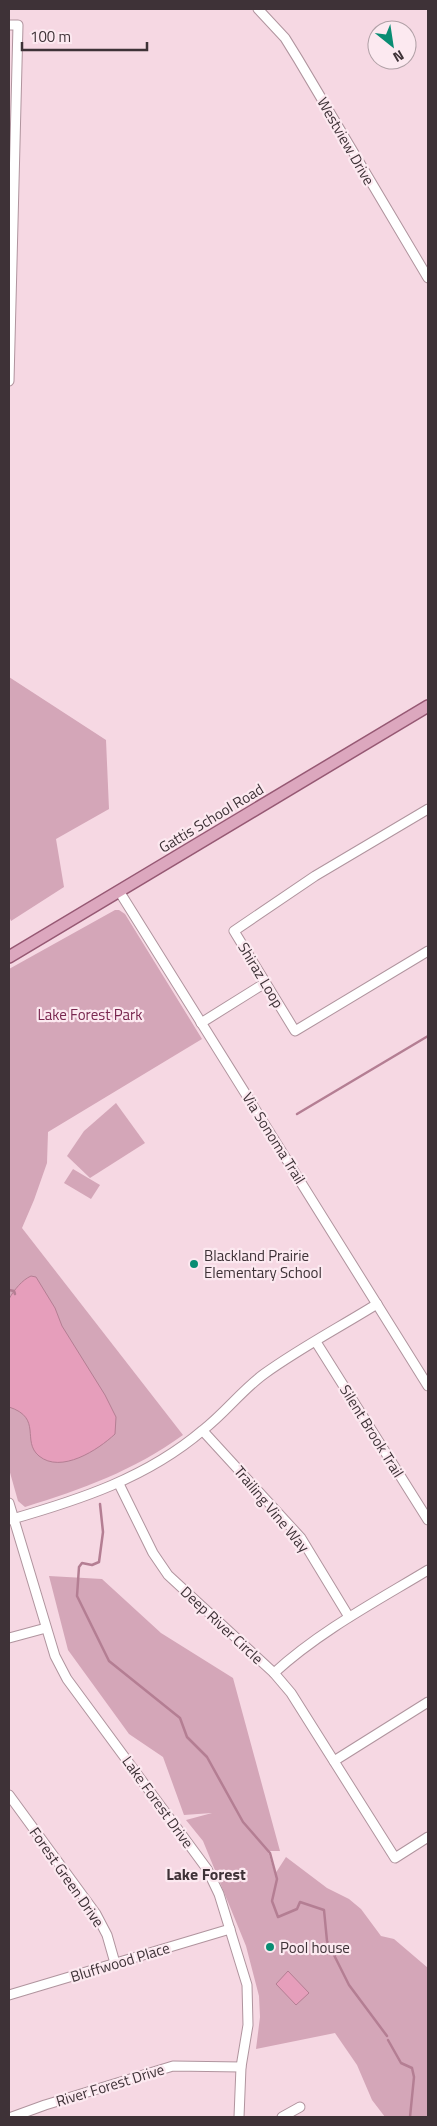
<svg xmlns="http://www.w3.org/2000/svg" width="437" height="2126" font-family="'Titillium Web',sans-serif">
  <rect width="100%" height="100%" fill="#f6d8e3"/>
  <g fill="#d4a6b8">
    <polygon points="9,677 106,740 109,809 56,839 64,887 11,921 9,916"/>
    <path d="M 115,910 L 119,910 L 125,914 L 202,1039 L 48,1132 L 47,1163 L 34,1200 L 22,1228 L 183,1435 C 133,1471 83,1489 25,1507 L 18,1501 L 9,1469 L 9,969 Z"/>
    <polygon points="116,1103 145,1143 90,1178 67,1156 84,1131"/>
    <polygon points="73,1169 100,1185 91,1199 64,1183"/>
    <polygon points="49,1576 102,1579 161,1633 233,1678 280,1851 268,1851 275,1874 286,1857 327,1888 349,1899 361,1909 381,1936 394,1939 428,1968 428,2117 385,2117 372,2100 357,2065 335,2033 256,2049 260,2017 259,1996 246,1946 203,1841 186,1820 212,1813 184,1815 163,1757 129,1734 68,1650"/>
  </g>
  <g fill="#e69ebb" stroke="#b47e93">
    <path d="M 31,1276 L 36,1277 L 55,1308 L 62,1326 L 105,1395 L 116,1417 L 115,1434 C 98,1450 61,1474 39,1456 C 21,1441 43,1418 9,1407 L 9,1299 C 14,1290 22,1280 31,1276 Z"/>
    <polygon points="288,1971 309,1993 296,2005 276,1984"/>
  </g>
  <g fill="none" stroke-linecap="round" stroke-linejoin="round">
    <g stroke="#b47e93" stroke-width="2.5">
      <polyline points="297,1114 428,1036"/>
      <polyline points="9,1290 14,1291 15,1294"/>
      <polyline points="100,1504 103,1532 99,1562 92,1565 82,1563 79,1567 77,1596 109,1661 180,1718 187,1737 207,1757 243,1822 270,1853 277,1879 272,1901 278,1917 297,1909 300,1902 324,1910 327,1941 349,1985 387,2036"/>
      <polyline points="388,2040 401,2063 412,2068 414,2077 410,2117"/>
    </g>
    <defs>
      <g id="minor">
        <polyline points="258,9 285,38 298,59 428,278"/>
        <polyline points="9,25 18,25 9,381"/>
        <polyline points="428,809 315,876 234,931 295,1031 428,951"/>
        <polyline points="119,891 428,1386"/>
        <polyline points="201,1023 265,983"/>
        <polyline points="316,1342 428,1520"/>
        <polyline points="203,1431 301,1538 349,1617"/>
        <polyline points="119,1484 153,1553 168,1575 274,1673 291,1693 395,1858 428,1837"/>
        <polyline points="9,1503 55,1656 67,1679 207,1869 219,1894 247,1985 248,2025 241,2067 239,2117"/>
        <path d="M 9,1520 C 79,1500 147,1478 203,1430 C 225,1413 242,1390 264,1374 C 300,1348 340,1327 377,1304"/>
        <polyline points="9,1638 46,1628"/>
        <path d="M 274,1673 C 320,1631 375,1602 428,1570"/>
        <polyline points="334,1761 428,1702"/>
        <polyline points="9,1795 96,1914 107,1935 115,1963"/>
        <polyline points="9,1995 230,1929"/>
        <polyline points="12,2117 45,2105 173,2066 241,2067"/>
        <polyline points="282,2117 300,2107"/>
      </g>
      <polyline id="major" points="9,957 428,706"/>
    </defs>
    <use href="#minor" stroke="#b0949e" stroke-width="11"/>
    <use href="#major" stroke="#965873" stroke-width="14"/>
    <use href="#minor" stroke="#fff" stroke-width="9"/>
    <use href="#major" stroke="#dca7be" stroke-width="11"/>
  </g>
  <g fill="#098d73" stroke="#fce9f0" stroke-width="2">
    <circle cx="194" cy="1264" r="5"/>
    <circle cx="270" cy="1947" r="5"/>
  </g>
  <g text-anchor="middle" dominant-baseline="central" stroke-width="4.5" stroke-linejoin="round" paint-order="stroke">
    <g font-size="15" fill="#3e3237" stroke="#fce9f0">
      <text transform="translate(346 141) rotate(60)">Westview Drive</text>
      <text transform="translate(211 818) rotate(-31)">Gattis School Road</text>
      <text transform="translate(261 975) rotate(59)">Shiraz Loop</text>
      <text transform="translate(274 1138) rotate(58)">Via Sonoma Trail</text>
      <text transform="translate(372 1431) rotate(58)">Silent Brook Trail</text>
      <text transform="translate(272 1509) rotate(50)">Trailing Vine Way</text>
      <text transform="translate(222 1625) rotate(43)">Deep River Circle</text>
      <text transform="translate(158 1802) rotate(54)">Lake Forest Drive</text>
      <text transform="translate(67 1877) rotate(55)">Forest Green Drive</text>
      <text transform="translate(120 1962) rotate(-17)">Bluffwood Place</text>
      <text transform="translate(110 2085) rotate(-17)">River Forest Drive</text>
    </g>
    <g font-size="15" fill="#79274f" stroke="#fce9f0">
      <text x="90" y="1014">Lake Forest Park</text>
    </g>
    <g font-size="15" fill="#3e3237" stroke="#fce9f0" text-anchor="start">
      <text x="204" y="1255">Blackland Prairie<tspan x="204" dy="17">Elementary School</tspan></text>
      <text x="280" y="1947">Pool house</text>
    </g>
    <g font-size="16" font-weight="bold" fill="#3e3237" stroke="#fce9f0">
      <text x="206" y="1874">Lake Forest</text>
    </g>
  </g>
  <rect width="437" height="2126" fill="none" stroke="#3e3237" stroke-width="20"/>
  <g transform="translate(392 45) rotate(150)"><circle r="24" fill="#fce9f0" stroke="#b0a0a6"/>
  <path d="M0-4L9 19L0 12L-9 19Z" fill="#098d73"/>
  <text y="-8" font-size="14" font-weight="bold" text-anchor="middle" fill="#3e3237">N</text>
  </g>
  <path d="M22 42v8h125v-8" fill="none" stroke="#3e3237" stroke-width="2.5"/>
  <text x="30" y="42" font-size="15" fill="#3e3237" stroke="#fce9f0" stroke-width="4" paint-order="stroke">100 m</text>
</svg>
